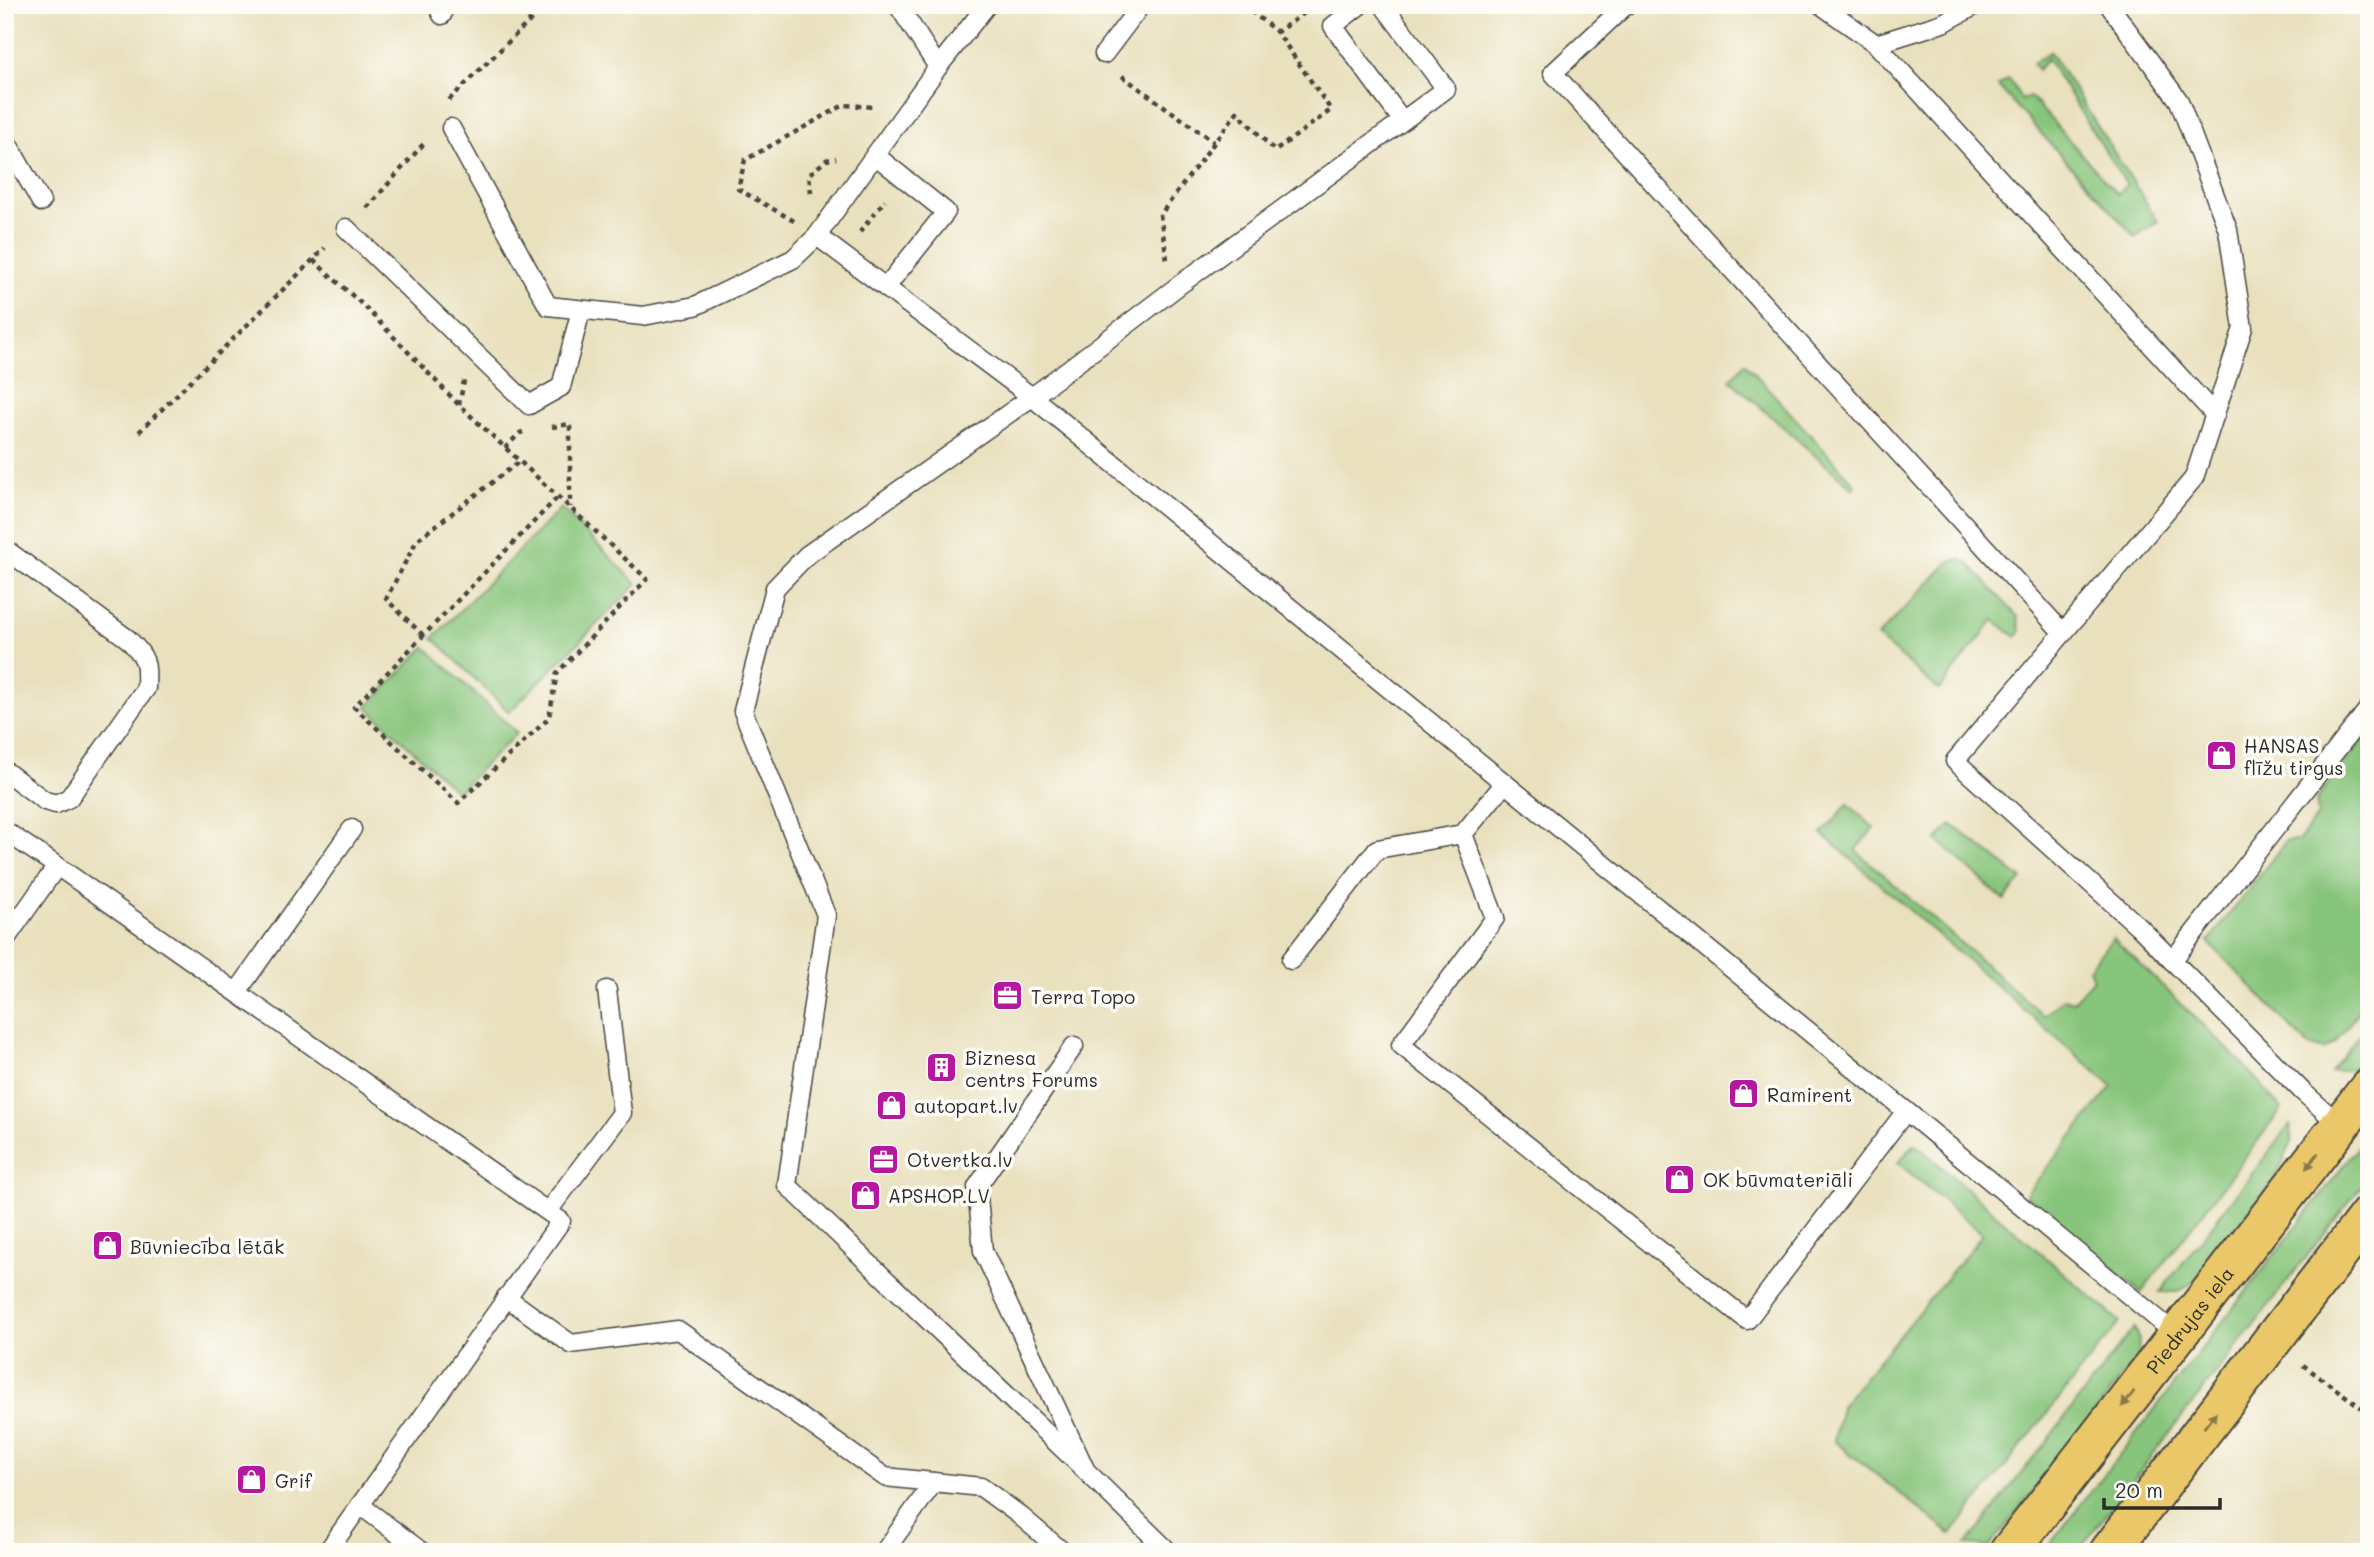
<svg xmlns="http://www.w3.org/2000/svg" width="2374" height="1557" font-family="Mali,sans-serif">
  <rect width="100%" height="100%" fill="#fdfcf7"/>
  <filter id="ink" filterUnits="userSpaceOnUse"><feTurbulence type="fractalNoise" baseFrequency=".0143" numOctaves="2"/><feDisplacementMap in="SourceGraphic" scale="14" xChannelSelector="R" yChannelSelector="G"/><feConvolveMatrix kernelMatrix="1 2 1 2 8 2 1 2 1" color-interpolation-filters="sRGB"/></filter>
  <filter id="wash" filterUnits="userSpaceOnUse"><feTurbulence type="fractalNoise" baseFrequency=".00686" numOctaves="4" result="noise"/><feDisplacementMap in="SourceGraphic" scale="28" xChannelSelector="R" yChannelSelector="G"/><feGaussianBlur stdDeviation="1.57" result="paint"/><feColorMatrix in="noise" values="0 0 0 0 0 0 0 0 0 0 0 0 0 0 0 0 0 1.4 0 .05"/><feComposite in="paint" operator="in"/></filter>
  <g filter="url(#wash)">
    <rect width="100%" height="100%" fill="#e9e0bd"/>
    <g fill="#88c57b" stroke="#5a7853" stroke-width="2">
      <polygon points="2050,52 2158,221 2135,237 1998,86 2009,79 2022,100 2030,96 2117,194 2127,185 2047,59 2038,70 2033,63"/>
      <polygon points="1745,363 1856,485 1853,489 1730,380"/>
      <polygon points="561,508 637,584 509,712 433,638"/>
      <polygon points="1960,559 1968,563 2018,617 2020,633 2016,637 1994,620 1939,690 1877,637 1949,562"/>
      <polygon points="425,647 517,733 457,792 367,707"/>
      <polygon points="2369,732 2369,998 2335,1043 2324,1050 2308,1045 2208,942 2286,841 2299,840 2318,815 2316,800"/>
      <polygon points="1848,804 1874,828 1855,850 2044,1016 2063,998 2073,1001 2093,979 2089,968 2113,938 2240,1061 2282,1109 2141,1293 2026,1194 2112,1086 1822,834"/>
      <polygon points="1951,824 2022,879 2004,900 1937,840"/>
      <path d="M 2369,1023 C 2369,1057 2370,1069 2331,1072 Z"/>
      <polygon points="2290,1125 2292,1142 2275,1179 2195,1280 2179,1292 2160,1292"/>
      <polygon points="2369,1133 2369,1176 2077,1552 2044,1552"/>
      <polygon points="1915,1144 2120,1322 1951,1534 1834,1441 1841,1406 1983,1234 1898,1163"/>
      <polygon points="2134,1328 2139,1340 2138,1357 1989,1547 1966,1545"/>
    </g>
  </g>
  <g filter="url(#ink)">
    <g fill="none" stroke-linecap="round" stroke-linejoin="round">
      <defs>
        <g id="lane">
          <polyline points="438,5 442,15"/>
          <polyline points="898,5 938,67 817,236 1032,397 1906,1111 2177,1335"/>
          <polyline points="1360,5 1333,26 1402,120"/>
          <polyline points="1626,5 1553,73 2063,633"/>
          <polyline points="1821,5 1876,44 1943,23 1976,5"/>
          <polyline points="2109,5 2179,101 2228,230 2243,328 2194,478 1955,761 2138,926 2303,1092 2340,1125"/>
          <polyline points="1876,44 2215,415"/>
          <polyline points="1104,54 1141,5"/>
          <polyline points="938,67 987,5"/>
          <polyline points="451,128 548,306 643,316 695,306 793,259 817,236"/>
          <polyline points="5,139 41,202"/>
          <polyline points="875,155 946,212 886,287"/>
          <polyline points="346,228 529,405 561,387 581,310"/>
          <path d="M 5,549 L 128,639 C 147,659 147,661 146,688 L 69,798 L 56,804 L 45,801 L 5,771"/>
          <polyline points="5,831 57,866 5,940"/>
          <polyline points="1463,834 1495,918 1401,1045 1747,1320 1906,1111"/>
          <polyline points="57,866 561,1221 327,1552"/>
          <polyline points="1291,960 1377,849 1463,834 1505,783"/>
          <polyline points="2172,961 2369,708"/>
          <polyline points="237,992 352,829"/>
          <polyline points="1074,1046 977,1187 983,1251 1086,1471 1169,1552"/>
          <polyline points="548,1211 622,1113 607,990"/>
          <polyline points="506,1297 571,1344 678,1330 885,1477 981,1487 1018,1514 1063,1552"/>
          <polyline points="1086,1471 787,1185 826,915 743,711 775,588 807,555 1032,397 1178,286 1446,89 1383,5"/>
          <polyline points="360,1505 422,1552"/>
          <polyline points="884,1552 934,1482"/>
        </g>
        <g id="primary">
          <path id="s1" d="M 2009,1552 L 2369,1088"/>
          <polyline points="2109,1552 2369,1215"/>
        </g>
      </defs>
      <use href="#lane" stroke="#484641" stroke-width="21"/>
      <use href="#primary" stroke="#484641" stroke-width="42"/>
      <g stroke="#484641" stroke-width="4.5" stroke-dasharray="5 5" stroke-linecap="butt">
        <polyline points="1243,5 1277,32"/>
        <polyline points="1122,76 1214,142"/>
        <polyline points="449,100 546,5"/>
        <polyline points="811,193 809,175 826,160 836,158"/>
        <polyline points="367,208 426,141"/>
        <polyline points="794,221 738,189 745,160 844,105 876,107"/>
        <polyline points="860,232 885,200"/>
        <polyline points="1167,259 1160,215 1237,112 1275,151 1331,110 1277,32 1310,9"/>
        <polyline points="313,260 364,306 459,405 647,579 557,673 549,718 458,803 354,707 558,497"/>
        <polyline points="459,405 464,381"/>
        <polyline points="552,427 570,424 570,507"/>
        <polyline points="139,432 325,248"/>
        <polyline points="505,448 520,433 523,432"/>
        <polyline points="423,635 386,599 417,540 520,461"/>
        <polyline points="2303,1365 2369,1413"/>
      </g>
      <use href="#lane" stroke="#fff" stroke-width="18"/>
      <use href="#primary" stroke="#eac769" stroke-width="38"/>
    </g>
    <defs><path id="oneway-solid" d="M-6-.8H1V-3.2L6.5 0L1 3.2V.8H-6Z" transform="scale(1.75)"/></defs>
    <g fill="#8a794a">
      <use href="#oneway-solid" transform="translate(2312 1161) rotate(128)"/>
      <use href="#oneway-solid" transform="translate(2128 1399) rotate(128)"/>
      <use href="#oneway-solid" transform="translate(2210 1420) rotate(-52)"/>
    </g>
  </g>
  <defs>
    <symbol id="shop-square" viewBox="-11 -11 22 22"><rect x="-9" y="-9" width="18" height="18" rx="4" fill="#b5179e" stroke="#fdfcf7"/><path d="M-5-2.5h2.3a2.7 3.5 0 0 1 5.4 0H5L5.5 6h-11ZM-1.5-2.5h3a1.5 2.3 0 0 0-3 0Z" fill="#fff"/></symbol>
    <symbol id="office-square" viewBox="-11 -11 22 22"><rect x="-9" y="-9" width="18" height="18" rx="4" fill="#b5179e" stroke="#fdfcf7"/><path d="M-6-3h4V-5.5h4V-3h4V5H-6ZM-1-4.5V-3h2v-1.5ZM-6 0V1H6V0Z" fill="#fff"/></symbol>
    <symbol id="building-square" viewBox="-11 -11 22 22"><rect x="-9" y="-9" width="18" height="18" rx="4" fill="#b5179e" stroke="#fdfcf7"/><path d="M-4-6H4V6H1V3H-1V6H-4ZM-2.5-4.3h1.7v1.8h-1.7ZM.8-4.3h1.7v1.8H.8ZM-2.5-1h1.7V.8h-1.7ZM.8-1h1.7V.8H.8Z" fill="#fff"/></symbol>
  </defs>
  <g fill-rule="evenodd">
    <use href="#shop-square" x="2204" y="738" width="35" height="35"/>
    <use href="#office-square" x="990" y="978" width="35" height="35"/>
    <use href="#building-square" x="924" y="1050" width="35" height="35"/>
    <use href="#shop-square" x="1726" y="1076" width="35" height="35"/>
    <use href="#shop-square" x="874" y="1088" width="35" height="35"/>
    <use href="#office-square" x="866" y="1142" width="35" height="35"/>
    <use href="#shop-square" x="1662" y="1162" width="35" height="35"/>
    <use href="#shop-square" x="848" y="1178" width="35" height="35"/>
    <use href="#shop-square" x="90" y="1228" width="35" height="35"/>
    <use href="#shop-square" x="234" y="1462" width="35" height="35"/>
  </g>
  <g text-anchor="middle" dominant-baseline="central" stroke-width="7" stroke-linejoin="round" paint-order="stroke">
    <g font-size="19" fill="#2b2b2b" stroke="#fdfcf7" text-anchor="start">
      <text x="2244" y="745">HANSAS<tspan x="2244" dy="22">flīžu tirgus</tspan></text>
      <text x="1031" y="996">Terra Topo</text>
      <text x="965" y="1057">Biznesa<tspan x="965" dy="22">centrs Forums</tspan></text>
      <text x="1767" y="1094">Ramirent</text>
      <text x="914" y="1105">autopart.lv</text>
      <text x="907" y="1159">Otvertka.lv</text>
      <text x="1703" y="1179">OK būvmateriāli</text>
      <text x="888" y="1195">APSHOP.LV</text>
      <text x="130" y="1246">Būvniecība lētāk</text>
      <text x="275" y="1480">Grif</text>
    </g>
    <g font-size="19" fill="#2b2b2b" stroke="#fdfcf7">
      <text stroke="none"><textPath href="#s1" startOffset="294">Piedrujas iela</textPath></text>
    </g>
  </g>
  <rect width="2374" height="1557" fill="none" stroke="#fdfcf7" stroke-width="28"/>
  <path d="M2104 1498v10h116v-10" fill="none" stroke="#2b2b2b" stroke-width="3.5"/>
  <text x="2115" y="1498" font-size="21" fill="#2b2b2b" stroke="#fdfcf7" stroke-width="5" paint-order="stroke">20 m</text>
</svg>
